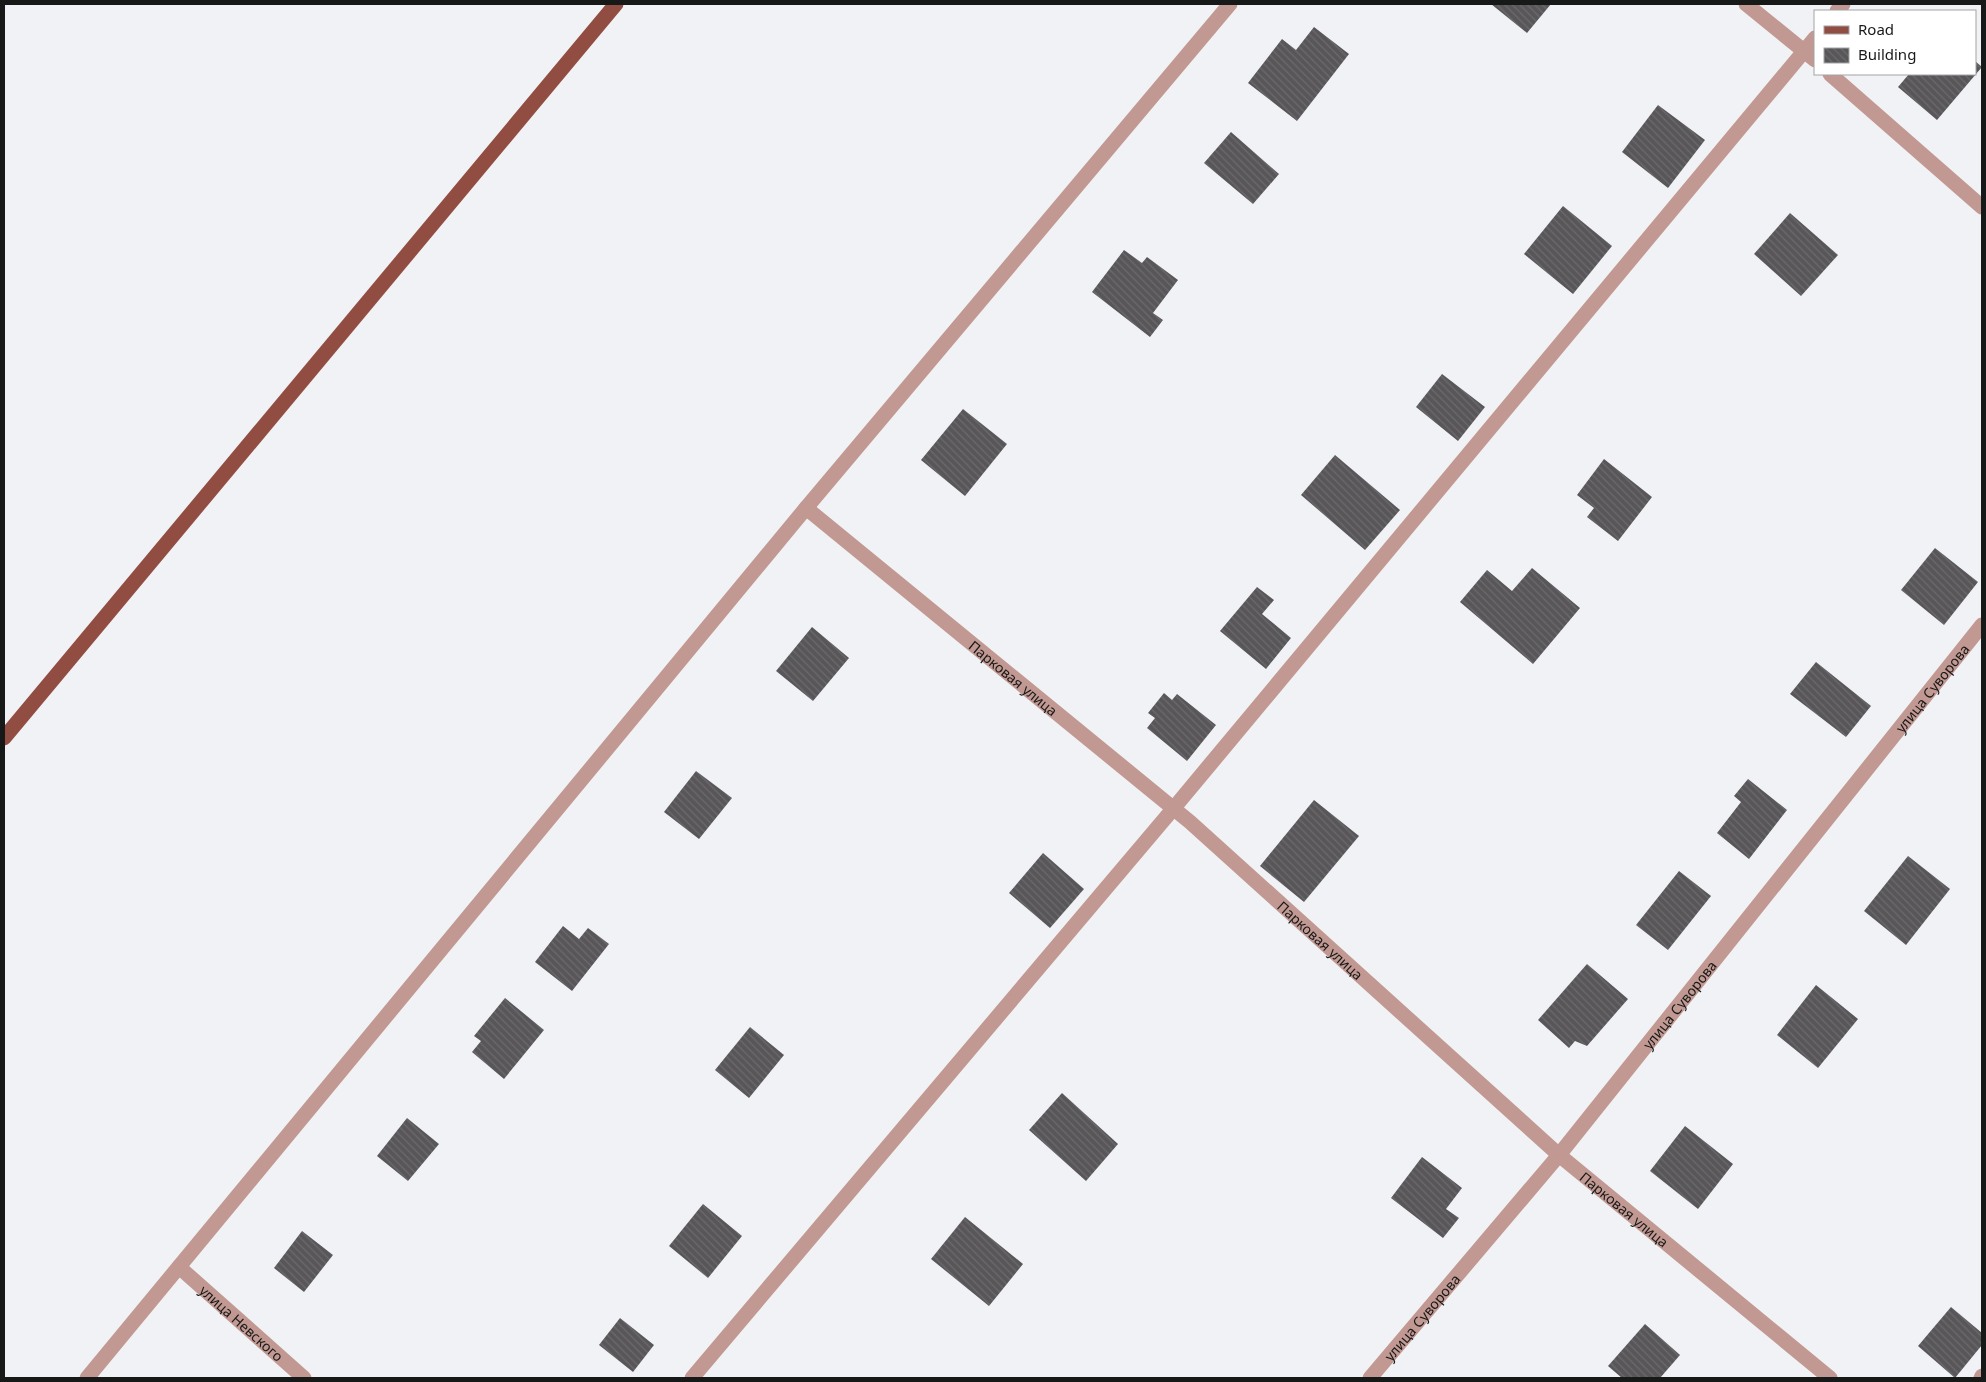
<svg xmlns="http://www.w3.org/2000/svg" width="1986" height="1382" font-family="'Noto Sans',sans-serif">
  <defs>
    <pattern id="building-back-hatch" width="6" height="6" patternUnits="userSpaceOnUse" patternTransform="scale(1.25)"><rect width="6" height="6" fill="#585658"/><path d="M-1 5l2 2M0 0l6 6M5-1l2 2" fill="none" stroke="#6b6a6c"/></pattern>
  </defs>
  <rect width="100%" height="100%" fill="#f0f2f5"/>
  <g fill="url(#building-back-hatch)">
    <polygon points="1491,4 1551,4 1527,33"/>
    <polygon points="1314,27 1349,54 1297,121 1248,83 1282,39 1296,50"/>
    <polygon points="1975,61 1982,67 1937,120 1898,87 1909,74 1975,74"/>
    <polygon points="1658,105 1705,140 1668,188 1622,152"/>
    <polygon points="1231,132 1279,174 1253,204 1204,163"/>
    <polygon points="1563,206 1612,246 1573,294 1524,254"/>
    <polygon points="1790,213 1838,255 1801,296 1754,254"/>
    <polygon points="1124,250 1142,263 1147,257 1178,280 1153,313 1163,320 1150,337 1092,292"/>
    <polygon points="1442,374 1485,407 1458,441 1416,407"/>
    <polygon points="963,409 1007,444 965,496 921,460"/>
    <polygon points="1335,455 1400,510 1365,550 1301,495"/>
    <polygon points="1604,459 1652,497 1618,541 1587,517 1594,508 1577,495"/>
    <polygon points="1935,548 1978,582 1944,625 1901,590"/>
    <polygon points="1532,568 1580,608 1533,664 1460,602 1487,570 1512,591"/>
    <polygon points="1257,587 1274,600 1262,614 1291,638 1266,669 1220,631"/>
    <polygon points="812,627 849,658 813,701 776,671"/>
    <polygon points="1816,662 1871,706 1846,737 1790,694"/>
    <polygon points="1164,693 1172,700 1177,694 1216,725 1187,761 1147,728 1155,718 1148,713"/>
    <polygon points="696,771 732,798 699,839 664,812"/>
    <polygon points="1748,779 1787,810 1749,859 1717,833 1741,802 1734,796"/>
    <polygon points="1314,800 1359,836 1304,902 1260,866"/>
    <polygon points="1043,853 1084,889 1050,928 1009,893"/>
    <polygon points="1908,856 1950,889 1906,945 1864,911"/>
    <polygon points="1679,871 1711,896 1668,950 1636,925"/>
    <polygon points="563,926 579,939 588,928 609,944 572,991 535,962"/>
    <polygon points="1587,964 1628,999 1587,1046 1575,1041 1569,1048 1538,1020"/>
    <polygon points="1816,985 1858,1019 1818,1068 1777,1035"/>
    <polygon points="505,998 544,1030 504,1079 472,1052 481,1041 474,1036"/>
    <polygon points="750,1027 784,1055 749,1098 715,1070"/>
    <polygon points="1062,1093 1118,1144 1086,1181 1029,1130"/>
    <polygon points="407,1118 439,1144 408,1181 377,1156"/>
    <polygon points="1685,1126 1733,1164 1698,1209 1650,1171"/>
    <polygon points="1422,1157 1462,1188 1446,1209 1459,1218 1443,1238 1391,1198"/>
    <polygon points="703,1204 742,1236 708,1278 669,1246"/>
    <polygon points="965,1217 1023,1264 989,1306 931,1259"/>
    <polygon points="302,1231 333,1255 304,1292 274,1268"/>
    <polygon points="1951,1307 1982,1333 1982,1345 1955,1378 1918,1346"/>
    <polygon points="620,1318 654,1345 633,1372 599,1345"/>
    <polygon points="1645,1324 1680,1355 1660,1378 1622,1378 1608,1366"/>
  </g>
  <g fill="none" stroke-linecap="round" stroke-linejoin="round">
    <g stroke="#c29992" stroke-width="15">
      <polyline points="1746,4 1815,60"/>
      <polyline points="1837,11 1843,4"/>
      <polyline points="1830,74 1982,207"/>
      <path id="s1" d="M 806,508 L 1190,822 L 1559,1155 L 1830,1378"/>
      <path id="s2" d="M 179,1267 L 304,1378"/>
      <polyline points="87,1378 806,508 1230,4"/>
      <polyline points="692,1378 1173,809 1815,38"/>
      <path id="s3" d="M 1370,1378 L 1559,1155 L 1982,625"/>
      <polyline points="1981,1378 1982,1376"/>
    </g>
    <polyline stroke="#924d43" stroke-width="15" points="4,738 616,4"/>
  </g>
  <g text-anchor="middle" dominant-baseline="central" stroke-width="5" stroke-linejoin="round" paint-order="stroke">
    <g font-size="14" fill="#171818" stroke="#fff">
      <text stroke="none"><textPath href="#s1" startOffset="268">Парковая улица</textPath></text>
      <text stroke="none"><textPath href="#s3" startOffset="890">улица Суворова</textPath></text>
      <text stroke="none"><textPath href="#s1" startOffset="672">Парковая улица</textPath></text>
      <text stroke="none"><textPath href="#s3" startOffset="485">улица Суворова</textPath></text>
      <text stroke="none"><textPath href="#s1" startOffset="1078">Парковая улица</textPath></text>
      <text stroke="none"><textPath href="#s3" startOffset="80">улица Суворова</textPath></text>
      <text stroke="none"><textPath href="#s2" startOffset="84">улица Невского</textPath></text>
    </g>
  </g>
  <rect width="1986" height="1382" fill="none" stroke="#171818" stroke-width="10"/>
  <rect x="1814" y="10" width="162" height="65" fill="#ffffff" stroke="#a2a3a3"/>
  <rect x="1824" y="26" width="25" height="8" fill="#924d43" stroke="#a2a3a3"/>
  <text x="1858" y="35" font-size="15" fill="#171818">Road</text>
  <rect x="1824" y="48" width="25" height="15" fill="url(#building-back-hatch)" stroke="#a2a3a3"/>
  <text x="1858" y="60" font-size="15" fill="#171818">Building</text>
</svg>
